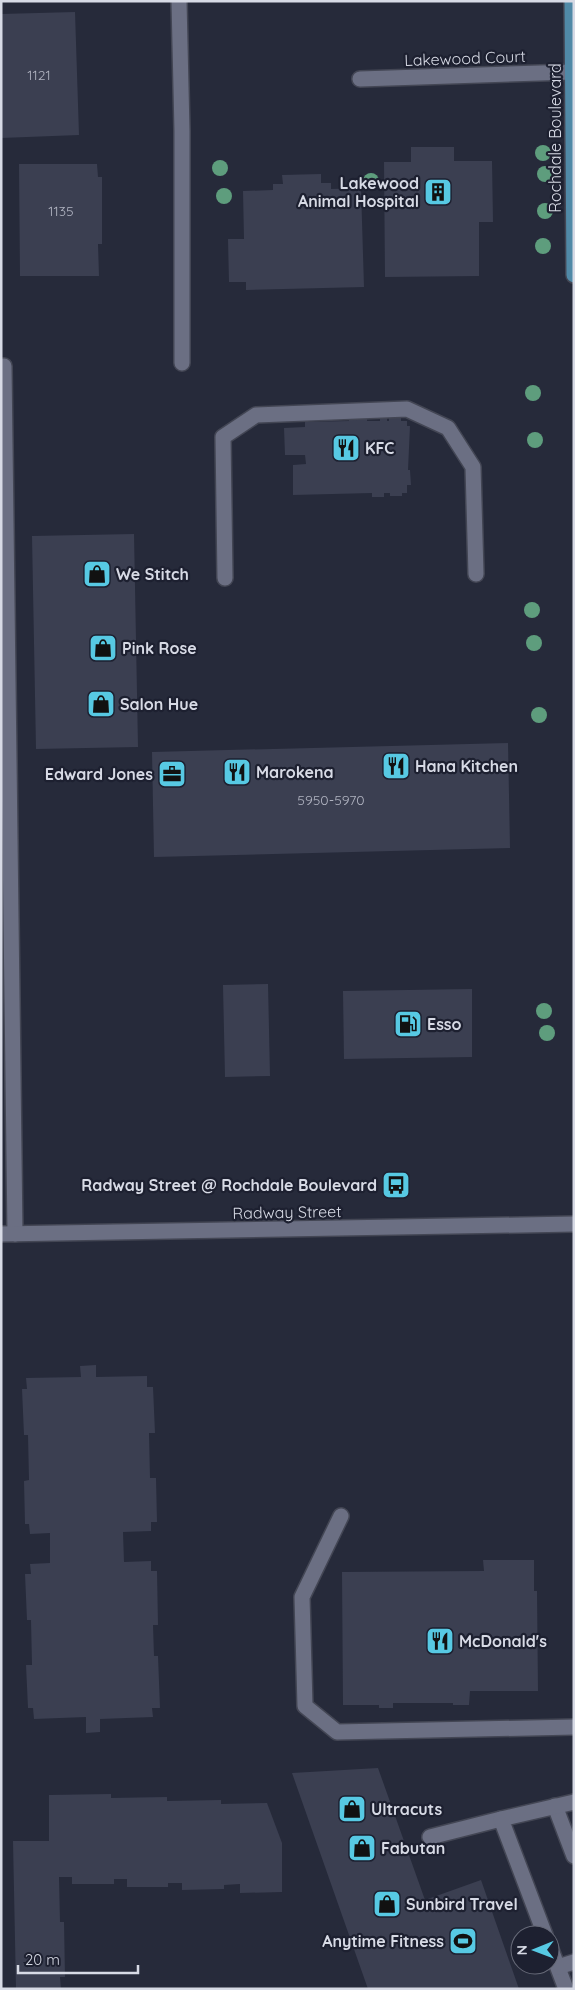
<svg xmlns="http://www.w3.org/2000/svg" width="575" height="1990" font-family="Quicksand,sans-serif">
  <rect width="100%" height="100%" fill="#262a3a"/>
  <g fill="#3b3f51">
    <polygon points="75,12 79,135 1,138 1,14"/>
    <polygon points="411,147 454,147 454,161 492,161 493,222 479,222 479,276 385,277 384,162 411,162"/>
    <polygon points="19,164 97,164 98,177 102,177 102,244 98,244 99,276 20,276"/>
    <polygon points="321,174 321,183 331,183 331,189 361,188 364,287 246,290 246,282 229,282 228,239 244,239 243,191 273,190 273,184 283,184 282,175"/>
    <polygon points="349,412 367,412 367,421 380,421 380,416 387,416 387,421 389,421 389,416 401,415 401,421 407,421 407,426 410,426 408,470 410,470 411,485 407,485 407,493 402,493 402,496 390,496 390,493 384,493 384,497 372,497 372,493 293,495 293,465 306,464 305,455 285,455 284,428 305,427 305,422 349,421"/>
    <polygon points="134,534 138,747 36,749 32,536"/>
    <polygon points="508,743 510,848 154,857 152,752"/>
    <polygon points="268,984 270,1076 225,1077 223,985"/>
    <polygon points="472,989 472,1057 344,1059 343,991"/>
    <polygon points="96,1365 96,1377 147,1376 147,1387 153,1387 155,1433 149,1433 150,1478 156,1478 157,1522 151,1522 151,1531 123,1532 124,1562 151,1561 151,1571 157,1571 158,1625 153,1625 154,1656 158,1656 160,1708 152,1708 153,1717 100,1719 100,1732 86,1733 86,1717 34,1719 33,1708 28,1708 26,1665 32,1665 31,1620 27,1620 25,1574 31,1574 30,1564 50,1563 50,1533 30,1534 29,1524 25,1524 24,1481 29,1480 28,1435 24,1435 22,1389 27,1389 26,1378 81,1377 80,1366"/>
    <polygon points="483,1560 534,1560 534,1591 537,1591 538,1691 470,1691 469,1705 453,1705 453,1703 393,1703 393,1708 379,1708 379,1705 343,1705 342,1572 484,1571"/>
    <polygon points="378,1768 425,1900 481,1880 519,1989 368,1989 292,1773"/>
    <polygon points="111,1794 111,1798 167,1797 167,1801 221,1800 221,1804 267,1803 282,1843 282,1892 240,1893 240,1884 224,1885 224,1889 182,1890 182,1883 168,1883 168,1887 127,1887 127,1879 114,1879 114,1884 72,1884 72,1877 59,1877 60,1922 64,1922 65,1977 60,1977 61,1989 16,1989 13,1841 49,1841 49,1795"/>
  </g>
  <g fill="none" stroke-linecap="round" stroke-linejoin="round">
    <defs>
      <g id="minor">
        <polyline points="179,1 182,131 182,363"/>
        <polyline points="360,79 572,72"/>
        <polyline points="4,366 15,1234"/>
        <polyline points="225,578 223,437 256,415 407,409 448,428 473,467 476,574"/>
        <polyline points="1,1234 574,1224"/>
        <polyline points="341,1516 302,1597 305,1706 337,1732 574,1727"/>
        <polyline points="555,1806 574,1856"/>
        <polyline points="430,1837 501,1819"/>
        <polyline points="545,1935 501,1819 574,1802"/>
        <polyline points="550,1947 566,1989"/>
        <polyline points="558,1967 574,1962"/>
      </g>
      <polyline id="major" points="572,1 574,275"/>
    </defs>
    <use href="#minor" stroke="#434654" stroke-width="18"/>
    <use href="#major" stroke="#434654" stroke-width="18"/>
    <use href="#minor" stroke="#6b6f83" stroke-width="15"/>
    <use href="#major" stroke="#5089a7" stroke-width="15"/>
  </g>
  <g fill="#5e9d7d">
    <circle cx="543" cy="153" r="8"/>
    <circle cx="220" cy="168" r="8"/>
    <circle cx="545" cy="174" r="8"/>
    <circle cx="371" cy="181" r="8"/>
    <circle cx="224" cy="196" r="8"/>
    <circle cx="545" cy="211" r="8"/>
    <circle cx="543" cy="246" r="8"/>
    <circle cx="533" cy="393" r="8"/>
    <circle cx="535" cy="440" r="8"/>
    <circle cx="532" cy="610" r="8"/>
    <circle cx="534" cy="643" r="8"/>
    <circle cx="539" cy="715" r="8"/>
    <circle cx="544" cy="1011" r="8"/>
    <circle cx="547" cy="1033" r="8"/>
  </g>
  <defs>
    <symbol id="building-square" viewBox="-11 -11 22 22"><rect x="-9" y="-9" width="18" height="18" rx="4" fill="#57c9e3" stroke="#1d2030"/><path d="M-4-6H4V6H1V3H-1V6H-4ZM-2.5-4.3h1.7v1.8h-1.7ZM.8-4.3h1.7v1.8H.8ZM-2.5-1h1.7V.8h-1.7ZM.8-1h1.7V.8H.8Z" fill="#111"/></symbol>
    <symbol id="restaurant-square" viewBox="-11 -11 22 22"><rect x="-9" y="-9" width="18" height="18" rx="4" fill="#57c9e3" stroke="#1d2030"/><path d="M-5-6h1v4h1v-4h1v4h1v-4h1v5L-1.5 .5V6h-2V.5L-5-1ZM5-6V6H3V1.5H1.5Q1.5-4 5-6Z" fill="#111"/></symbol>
    <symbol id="shop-square" viewBox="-11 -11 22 22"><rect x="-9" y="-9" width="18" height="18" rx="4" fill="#57c9e3" stroke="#1d2030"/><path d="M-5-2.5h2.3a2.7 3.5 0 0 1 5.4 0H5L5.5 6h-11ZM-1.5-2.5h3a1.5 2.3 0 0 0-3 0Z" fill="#111"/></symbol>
    <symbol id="office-square" viewBox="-11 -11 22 22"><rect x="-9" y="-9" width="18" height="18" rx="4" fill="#57c9e3" stroke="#1d2030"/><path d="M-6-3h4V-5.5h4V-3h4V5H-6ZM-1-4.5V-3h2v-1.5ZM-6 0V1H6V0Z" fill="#111"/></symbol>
    <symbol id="fuel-square" viewBox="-11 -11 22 22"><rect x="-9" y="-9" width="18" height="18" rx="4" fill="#57c9e3" stroke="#1d2030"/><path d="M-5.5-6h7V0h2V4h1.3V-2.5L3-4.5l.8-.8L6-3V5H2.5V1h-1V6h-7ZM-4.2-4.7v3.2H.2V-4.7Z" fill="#111"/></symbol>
    <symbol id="bus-square" viewBox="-11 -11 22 22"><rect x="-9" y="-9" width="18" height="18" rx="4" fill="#57c9e3" stroke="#1d2030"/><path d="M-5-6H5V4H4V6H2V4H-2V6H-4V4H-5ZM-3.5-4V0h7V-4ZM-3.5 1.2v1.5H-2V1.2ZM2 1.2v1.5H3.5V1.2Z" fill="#111"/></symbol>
    <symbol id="stadium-square" viewBox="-11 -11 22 22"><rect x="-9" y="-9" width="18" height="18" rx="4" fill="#57c9e3" stroke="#1d2030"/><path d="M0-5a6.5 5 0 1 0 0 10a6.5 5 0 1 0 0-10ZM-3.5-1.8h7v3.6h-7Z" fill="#111"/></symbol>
  </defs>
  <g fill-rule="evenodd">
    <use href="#building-square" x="422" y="176" width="32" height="32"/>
    <use href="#restaurant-square" x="330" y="432" width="32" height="32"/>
    <use href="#shop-square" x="81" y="558" width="32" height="32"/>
    <use href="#shop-square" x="87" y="632" width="32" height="32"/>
    <use href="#shop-square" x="85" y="688" width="32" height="32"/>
    <use href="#restaurant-square" x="380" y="750" width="32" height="32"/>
    <use href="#restaurant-square" x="221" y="756" width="32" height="32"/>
    <use href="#office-square" x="156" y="758" width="32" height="32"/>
    <use href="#fuel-square" x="392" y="1008" width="32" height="32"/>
    <use href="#bus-square" x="380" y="1169" width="32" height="32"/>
    <use href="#restaurant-square" x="424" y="1625" width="32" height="32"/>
    <use href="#shop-square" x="336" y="1793" width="32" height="32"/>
    <use href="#shop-square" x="346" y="1832" width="32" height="32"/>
    <use href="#shop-square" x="371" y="1888" width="32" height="32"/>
    <use href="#stadium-square" x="447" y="1925" width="32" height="32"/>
  </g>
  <g text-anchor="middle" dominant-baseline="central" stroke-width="4.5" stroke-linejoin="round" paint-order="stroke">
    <g font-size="14" fill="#b0b3c0">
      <text x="39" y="75">1121</text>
      <text x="61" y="211">1135</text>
      <text x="331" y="800">5950-5970</text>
    </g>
    <g font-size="16" fill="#d7dae5" stroke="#1d2030">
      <text transform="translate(465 58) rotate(-2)">Lakewood Court</text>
      <text transform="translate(555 138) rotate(-90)">Rochdale Boulevard</text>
      <text transform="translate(287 1212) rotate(-1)">Radway Street</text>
    </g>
    <g font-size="16" font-weight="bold" fill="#d7dae5" stroke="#1d2030" text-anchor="start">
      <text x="419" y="183" text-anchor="end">Lakewood<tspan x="419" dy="18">Animal Hospital</tspan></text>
      <text x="365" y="448">KFC</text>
      <text x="116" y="574">We Stitch</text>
      <text x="122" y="648">Pink Rose</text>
      <text x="120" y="704">Salon Hue</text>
      <text x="415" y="766">Hana Kitchen</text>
      <text x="256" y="772">Marokena</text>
      <text x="153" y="774" text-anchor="end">Edward Jones</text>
      <text x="427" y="1024">Esso</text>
      <text x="377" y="1185" text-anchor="end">Radway Street @ Rochdale Boulevard</text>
      <text x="459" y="1641">McDonald's</text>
      <text x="371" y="1809">Ultracuts</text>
      <text x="381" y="1848">Fabutan</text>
      <text x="406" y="1904">Sunbird Travel</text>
      <text x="444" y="1941" text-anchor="end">Anytime Fitness</text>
    </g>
  </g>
  <rect width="575" height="1990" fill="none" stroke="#d7dae5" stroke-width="5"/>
  <g transform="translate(535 1950) rotate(269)"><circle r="24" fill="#1d2030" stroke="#676a78"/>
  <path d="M0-4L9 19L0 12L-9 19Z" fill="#57c9e3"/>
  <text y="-8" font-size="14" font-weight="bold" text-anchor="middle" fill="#d7dae5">N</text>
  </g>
  <path d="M18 1965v8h120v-8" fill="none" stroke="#d7dae5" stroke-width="2.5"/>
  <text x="25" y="1965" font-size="15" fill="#d7dae5" stroke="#1d2030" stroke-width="4" paint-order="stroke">20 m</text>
</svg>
